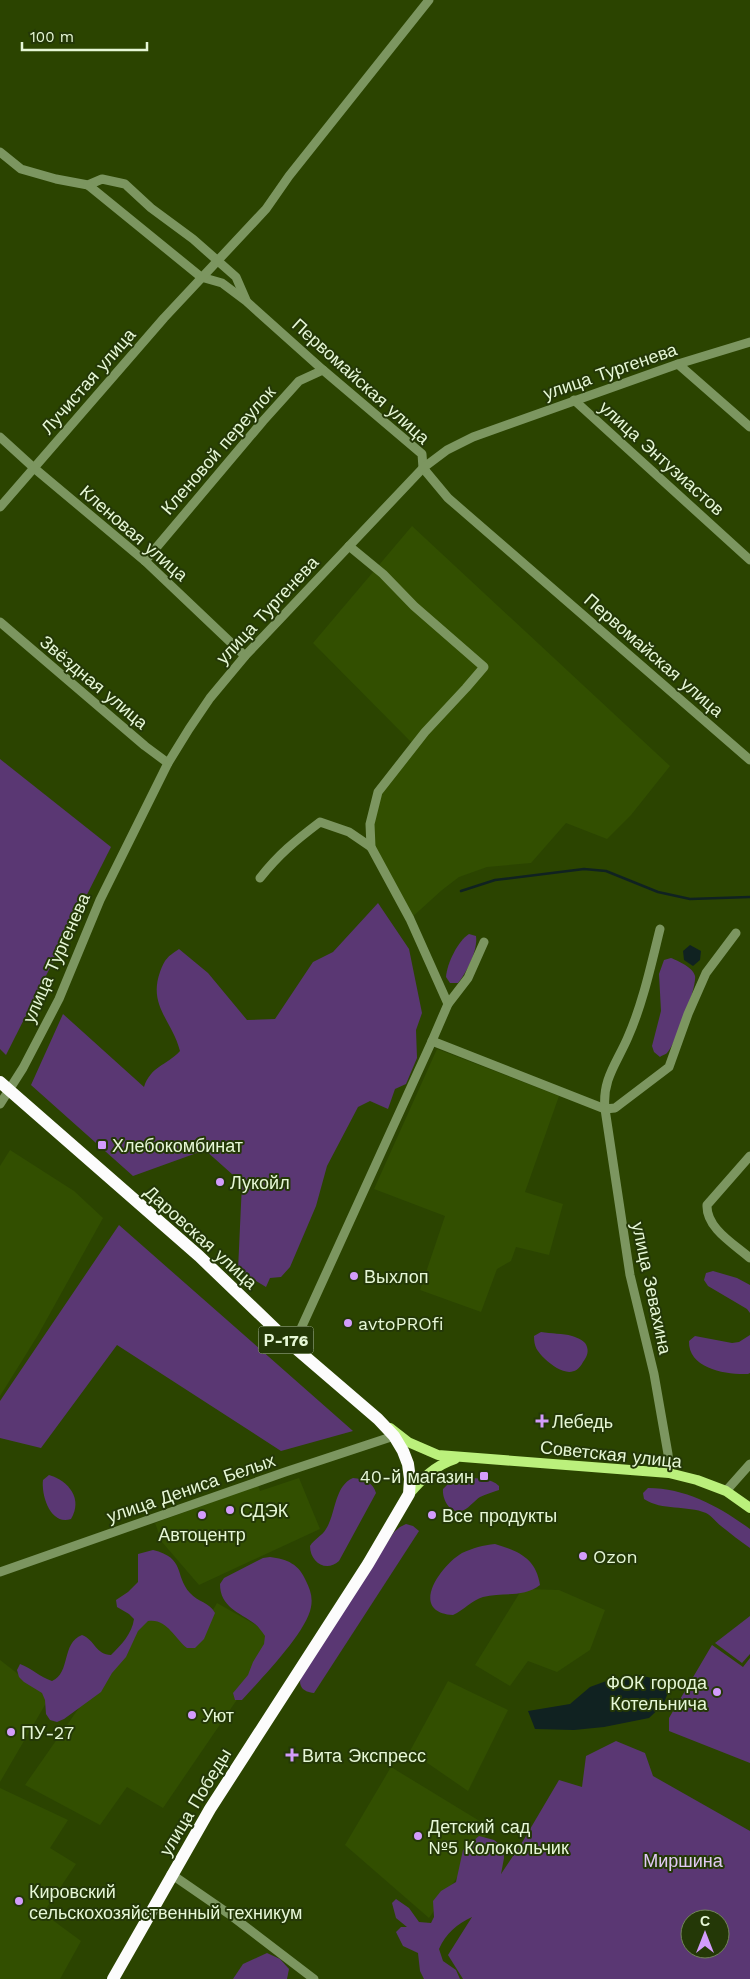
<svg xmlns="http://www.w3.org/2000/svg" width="750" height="1979" font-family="'Work Sans',sans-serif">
  <rect width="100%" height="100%" fill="#2b4400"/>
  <g fill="#324f00">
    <polygon points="412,526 670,766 631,815 607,839 566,823 531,863 487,867 459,877 442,890 410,919 371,847 378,792 414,745 313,643"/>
    <polygon points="437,1049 559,1096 525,1192 563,1204 549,1255 516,1247 511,1261 497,1269 481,1312 420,1290 445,1216 374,1189"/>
    <polygon points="10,1150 74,1191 103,1218 38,1335 0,1396 0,1166"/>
    <polygon points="299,1478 320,1529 199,1585 162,1542 155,1523 258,1485 260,1491"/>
    <polygon points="522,1589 559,1590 605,1610 590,1650 557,1672 528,1661 510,1686 475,1665"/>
    <polygon points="217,1603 279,1638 163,1808 127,1787 100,1825 25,1785 146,1612 194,1642"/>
    <polygon points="0,1660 49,1698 0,1782"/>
    <polygon points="448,1681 508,1710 468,1791 410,1751"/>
    <polygon points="391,1767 491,1828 429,1918 345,1845"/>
    <polygon points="0,1788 68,1820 50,1848 76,1864 43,1913 81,1941 60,1979 0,1979"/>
  </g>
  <g fill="#5a3773" fill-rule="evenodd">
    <polygon points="0,759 111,847 6,1055 0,1049"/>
    <path d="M 378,903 L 409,949 L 422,1013 L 416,1030 L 417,1058 L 406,1084 L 395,1089 L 388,1109 L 370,1101 L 358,1107 L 327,1166 L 316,1206 L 290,1267 L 281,1277 L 270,1278 L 266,1287 L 238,1270 L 242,1183 L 205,1150 L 133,1176 L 31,1085 L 63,1014 L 144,1087 C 151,1066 166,1066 180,1051 C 172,1020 148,1006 160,972 C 165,959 167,957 179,949 L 208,973 L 247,1020 L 275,1019 L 313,962 L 333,952 Z"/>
    <path d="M 469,934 L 476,936 C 478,950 467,972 458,983 L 450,983 L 446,977 C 447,963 458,941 469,934 Z"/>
    <path d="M 671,958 C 678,961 693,967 695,976 C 697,987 675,1045 667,1053 C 666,1054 661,1056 660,1057 L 654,1052 L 652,1046 L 661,1011 L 659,974 L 664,960 Z"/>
    <polygon points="119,1225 353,1431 281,1451 117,1345 41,1448 0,1438 0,1401"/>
    <polygon points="713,1271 737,1278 750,1285 750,1313 747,1309 708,1286 704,1280 706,1273"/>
    <path d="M 541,1332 C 551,1334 563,1333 572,1336 C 578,1338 586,1341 587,1347 C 589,1353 586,1358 583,1362 C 574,1380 557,1370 545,1359 C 537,1351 534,1347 534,1336 Z"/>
    <path d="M 750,1335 L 750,1373 L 748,1374 C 727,1375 688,1369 689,1341 L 695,1336 L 732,1343 L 739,1342 Z"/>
    <path d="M 49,1475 C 69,1481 83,1499 71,1519 C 51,1526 41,1496 43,1480 Z"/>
    <path d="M 353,1478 C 364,1479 373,1482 376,1493 L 339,1561 C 326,1573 310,1562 310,1546 C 314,1539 322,1536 326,1529 C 336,1514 334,1486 353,1478 Z"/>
    <path d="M 467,1478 C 478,1478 491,1478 499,1486 L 499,1490 C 493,1492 486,1494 480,1497 C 475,1500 470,1507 464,1510 C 451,1516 442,1500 443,1489 L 450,1482 Z"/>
    <path d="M 648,1488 C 686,1488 720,1507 750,1529 L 750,1548 C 740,1541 731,1534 721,1526 C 716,1522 712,1516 706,1513 C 687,1505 662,1511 644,1499 L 643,1493 Z"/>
    <path d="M 406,1524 L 413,1526 L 419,1531 L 314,1693 C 302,1692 297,1685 302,1674 L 394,1532 L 400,1527 Z"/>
    <path d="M 495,1544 C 518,1551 536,1558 540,1585 C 524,1598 502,1592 483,1597 C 472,1600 464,1610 453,1615 C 408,1612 440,1566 462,1553 C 473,1548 483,1545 495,1544 Z"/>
    <path d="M 153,1550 C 186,1558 174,1575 190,1593 C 198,1602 209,1602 215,1613 L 204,1639 L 195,1648 L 187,1648 C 174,1638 167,1618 148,1621 L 138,1631 L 126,1657 L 112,1673 L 101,1692 L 64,1719 L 57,1722 L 50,1720 L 46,1714 L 45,1700 L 42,1693 L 24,1682 L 19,1677 L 17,1670 L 20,1664 C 31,1668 40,1677 52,1681 C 71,1673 61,1643 82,1635 C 95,1640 96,1655 111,1655 C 121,1645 132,1634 134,1619 L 129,1614 L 117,1607 L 116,1600 L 128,1592 L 138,1582 L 138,1554 Z"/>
    <path d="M 270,1557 C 287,1559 299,1564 306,1581 C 310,1589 313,1597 311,1607 C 307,1632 260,1680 242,1700 L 235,1700 L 233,1693 L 248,1675 L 253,1662 L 264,1644 L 265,1636 C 262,1632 259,1627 255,1624 C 239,1612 220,1607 220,1584 L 224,1578 L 263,1558 Z"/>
    <polygon points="750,1616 750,1654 742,1663 715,1643"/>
    <polygon points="712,1645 743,1667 750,1658 750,1763 669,1731 669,1718"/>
    <path d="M 616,1741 L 645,1753 L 653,1776 L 750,1831 L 750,1979 L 463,1979 L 448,1955 L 472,1917 C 457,1924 446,1933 439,1949 L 443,1961 L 456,1970 L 460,1979 L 424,1979 L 420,1971 L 418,1953 L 403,1946 L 396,1932 L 401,1927 L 407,1927 L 396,1918 L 392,1903 L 396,1899 L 409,1908 L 419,1922 L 431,1923 L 434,1917 L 433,1901 L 441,1891 L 456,1882 L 463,1850 L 479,1836 L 494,1840 L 503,1847 L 504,1858 L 501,1874 L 523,1841 L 559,1780 L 582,1787 L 586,1756 ZM 690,1919 L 720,1919 L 720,1949 L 690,1949 Z"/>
    <polygon points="267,1953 280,1959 289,1969 287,1979 233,1979 243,1964"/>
  </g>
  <g fill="#102221">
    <polygon points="690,945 701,951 700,960 693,966 684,960 683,951"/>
    <polygon points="639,1675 660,1680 670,1688 663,1705 649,1718 604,1727 574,1730 535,1729 528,1711 570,1704 590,1687 609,1680"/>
  </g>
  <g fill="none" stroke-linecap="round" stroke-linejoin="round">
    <polyline stroke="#102221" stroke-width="2.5" points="461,891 495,880 584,869 606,871 658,892 690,899 750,897"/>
    <g stroke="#7c9660" stroke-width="9">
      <polyline points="0,152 21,169 56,179 88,185 102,179 125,184 151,208 193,239 236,277 246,300"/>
      <polyline points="88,185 201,277 222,283 246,301 323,370 422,454 423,468 448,498 750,760"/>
      <polyline points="678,364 750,427"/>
      <polyline points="574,400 750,560"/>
      <polyline points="0,437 34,468 145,561 245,656"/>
      <polyline points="0,507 164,318 266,209 289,176 429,0"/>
      <polyline points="349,546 383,574 414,606 484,667 466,688 425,732 378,792 370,824 371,847 410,919 448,1004"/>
      <polyline points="145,561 263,421 299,381 323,370"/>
      <polyline points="0,622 145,746 168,763"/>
      <path d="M 260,878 C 279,854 295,841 320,822 L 349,832 L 371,847"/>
      <path d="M 660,929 C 651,965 643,1003 628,1037 C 617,1063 602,1079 605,1109 L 615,1108 L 669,1067 L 688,1014 L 706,973 L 736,933"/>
      <polyline points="432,1041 605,1109 630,1275 654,1374 668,1454 669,1473"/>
      <polyline points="0,1104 23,1068 59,999 100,900 168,763 189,729 210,698 245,656 423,468 447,450 473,437 678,364 750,342"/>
      <path d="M 750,1156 L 707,1205 C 706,1228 734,1244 750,1258"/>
      <polyline points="293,1346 432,1041 448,1004 468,978 484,942"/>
      <polyline points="726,1491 750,1464"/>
      <polyline points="0,1572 285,1472 394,1436"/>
      <polyline points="171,1874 229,1914 314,1979"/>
    </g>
    <g stroke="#bbf07c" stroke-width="10">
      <polyline points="390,1428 408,1442 438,1455 669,1473 697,1480 726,1491 750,1508"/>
      <path d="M 409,1494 C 423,1478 434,1466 455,1459"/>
    </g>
    <polyline stroke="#fcfcfc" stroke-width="12" points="0,1082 199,1256 293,1346 378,1419 394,1436 403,1451 408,1464 410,1479 409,1494 368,1564 210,1809 113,1979"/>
  </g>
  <g fill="#d39cfc" stroke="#243807" stroke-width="2">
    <rect x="97" y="1140" width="10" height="10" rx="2.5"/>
    <circle cx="220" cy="1182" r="5"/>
    <circle cx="354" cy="1276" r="5"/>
    <circle cx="348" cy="1323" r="5"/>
    <path d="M539.5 1413.5h5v5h5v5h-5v5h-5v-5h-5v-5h5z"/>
    <rect x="479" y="1471" width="10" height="10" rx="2.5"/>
    <circle cx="230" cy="1510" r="5"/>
    <circle cx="202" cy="1515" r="5"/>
    <circle cx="432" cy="1515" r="5"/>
    <circle cx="583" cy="1556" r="5"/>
    <circle cx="717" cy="1692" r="5"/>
    <circle cx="192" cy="1715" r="5"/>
    <circle cx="11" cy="1732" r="5"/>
    <path d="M289.5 1747.5h5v5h5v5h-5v5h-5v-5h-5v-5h5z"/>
    <circle cx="418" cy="1836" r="5"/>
    <circle cx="19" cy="1901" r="5"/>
  </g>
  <g text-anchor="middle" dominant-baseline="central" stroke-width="4" stroke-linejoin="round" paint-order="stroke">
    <rect fill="#243807" stroke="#acbe98" stroke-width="1" x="258.5" y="1326.5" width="55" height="27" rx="4"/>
    <g font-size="16" font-weight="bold" fill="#e6f7d6">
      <text x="286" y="1340">Р-176</text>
    </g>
    <g font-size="18" fill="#e6f7d6" stroke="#243807">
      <text transform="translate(610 371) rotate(-19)">улица Тургенева</text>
      <text transform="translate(88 381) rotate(-49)">Лучистая улица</text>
      <text transform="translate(361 381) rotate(42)">Первомайская улица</text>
      <text transform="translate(218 450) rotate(-49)">Кленовой переулок</text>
      <text transform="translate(662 458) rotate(42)">улица Энтузиастов</text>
      <text transform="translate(134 533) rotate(41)">Кленовая улица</text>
      <text transform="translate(267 610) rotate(-47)">улица Тургенева</text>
      <text transform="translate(654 655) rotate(41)">Первомайская улица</text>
      <text transform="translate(94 682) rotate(40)">Звёздная улица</text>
      <text transform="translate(56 958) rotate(-66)">улица Тургенева</text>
      <text transform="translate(201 1237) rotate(42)">Даровская улица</text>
      <text transform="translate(652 1288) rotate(78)">улица Зевахина</text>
      <text transform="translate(611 1454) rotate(6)">Советская улица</text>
      <text transform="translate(191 1488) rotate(-19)">улица Дениса Белых</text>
      <text transform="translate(195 1802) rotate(-59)">улица Победы</text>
    </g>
    <g font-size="18" fill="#e6f7d6" stroke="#243807" text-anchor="start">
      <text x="112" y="1145">Хлебокомбинат</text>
      <text x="230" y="1182">Лукойл</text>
      <text x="364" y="1276">Выхлоп</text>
      <text x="358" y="1323">avtoPROfi</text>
      <text x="552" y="1421">Лебедь</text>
      <text x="474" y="1476" text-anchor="end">40-й магазин</text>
      <text x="240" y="1510">СДЭК</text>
      <text x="442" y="1515">Все продукты</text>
      <text x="202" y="1534" text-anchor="middle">Автоцентр</text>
      <text x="593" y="1556">Ozon</text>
      <text x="707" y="1682" text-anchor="end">ФОК города<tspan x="707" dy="21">Котельнича</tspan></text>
      <text x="202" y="1715">Уют</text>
      <text x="21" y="1732">ПУ-27</text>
      <text x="302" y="1755">Вита Экспресс</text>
      <text x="428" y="1826">Детский сад<tspan x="428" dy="21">№5 Колокольчик</tspan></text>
      <text x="29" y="1891">Кировский<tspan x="29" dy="21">сельскохозяйственный техникум</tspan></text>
    </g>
    <g font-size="18" fill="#e1caf4" stroke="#243807">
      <text x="683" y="1860">Миршина</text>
    </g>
  </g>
  <g transform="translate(705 1934)"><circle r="24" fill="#243807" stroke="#72845a"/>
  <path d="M0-4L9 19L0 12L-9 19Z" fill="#d39cfc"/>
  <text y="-8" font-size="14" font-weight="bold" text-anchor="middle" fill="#e6f7d6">С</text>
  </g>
  <path d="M22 42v8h125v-8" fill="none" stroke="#e6f7d6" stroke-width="2.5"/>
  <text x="30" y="42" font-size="15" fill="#e6f7d6" stroke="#243807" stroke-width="4" paint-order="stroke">100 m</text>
</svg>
